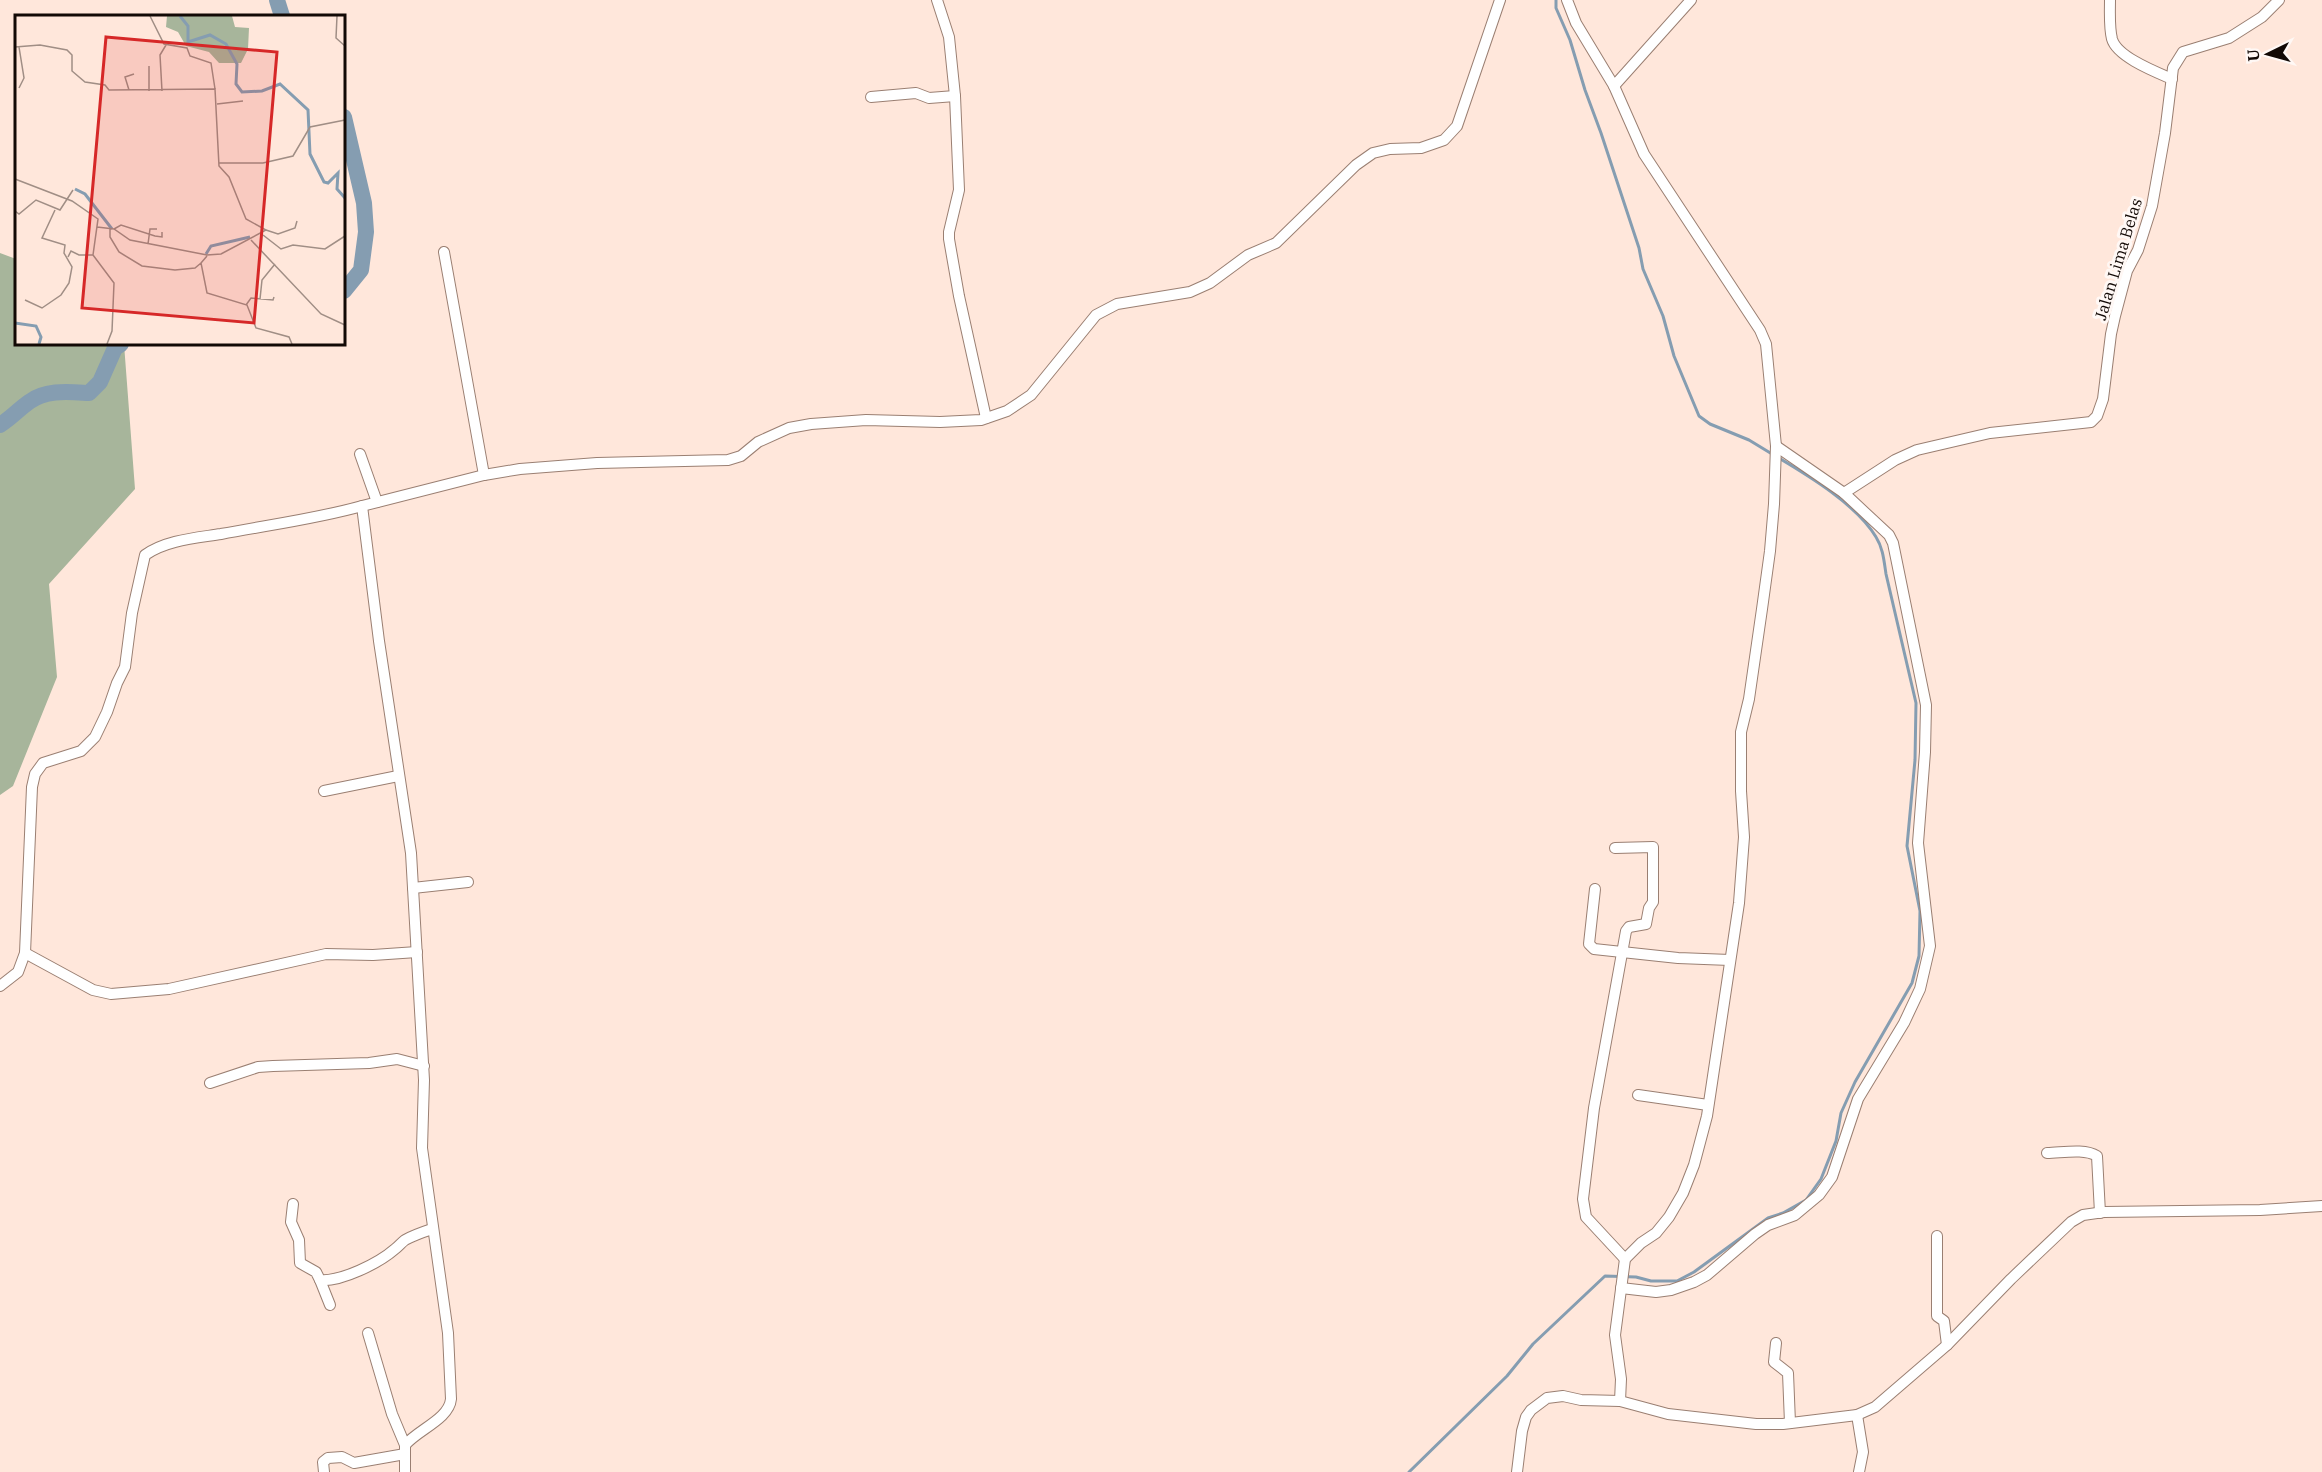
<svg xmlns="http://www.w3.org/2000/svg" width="2322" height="1472" font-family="'IBM Plex Serif',serif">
  <rect width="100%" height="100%" fill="#ffe7db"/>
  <polygon fill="#a7b59b" points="0,253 16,259 16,344 124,344 135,489 49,584 57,677 13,786 0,795"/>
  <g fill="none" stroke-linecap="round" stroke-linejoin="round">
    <g stroke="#859db1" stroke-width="3">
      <polyline points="1556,0 1556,8 1570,40 1585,90 1601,133 1639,248 1643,269 1663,316 1674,356 1699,416 1710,424 1749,440 1772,454"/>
      <path d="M 1409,1472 L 1507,1376 L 1533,1344 L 1605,1276 L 1636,1277 L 1651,1281 L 1677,1281 L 1694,1272 L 1768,1218 L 1783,1213 L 1806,1200 L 1821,1179 L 1836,1141 L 1841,1113 L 1855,1082 L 1912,983 L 1919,956 L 1920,911 L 1907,846 L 1915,760 L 1916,703 L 1886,574 C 1884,561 1883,548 1876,537 C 1857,505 1809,476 1777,457"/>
    </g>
    <g stroke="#859db1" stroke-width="16">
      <polyline points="277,0 282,16"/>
      <polyline points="344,117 364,203 366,232 361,270 344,291"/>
      <path d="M 0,425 C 11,418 19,409 29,402 C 46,389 70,392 89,393 L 100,382 L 115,348 L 121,344"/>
    </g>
    <defs>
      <g id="street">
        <polyline points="937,0 949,37 955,96 959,190 949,232 949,239 959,296 986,418"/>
        <polyline points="1567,0 1576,23 1614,86 1644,154 1760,330 1766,344 1776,446 1774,504 1770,551 1762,609 1749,699 1741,732 1741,791 1744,837 1739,903 1707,1116 1694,1165 1683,1193 1669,1217 1656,1233 1641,1243 1625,1259 1615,1335 1621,1379 1620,1401"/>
        <path d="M 2110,0 C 2110,12 2109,27 2112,39 C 2117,57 2156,72 2172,79"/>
        <polyline points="1614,86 1691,0"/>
        <polyline points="871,97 916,93 929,98 955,96"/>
        <polyline points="444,252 484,475"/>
        <polyline points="1776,446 1844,493 1895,460 1917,450 1990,433 2091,422 2097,416 2103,399 2111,334 2115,316 2127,271 2138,250 2152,206 2165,133 2173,68 2183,52 2229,38 2262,17 2279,0"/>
        <polyline points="360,454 377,502"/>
        <polyline points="324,791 398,776"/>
        <polyline points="1615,848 1653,847 1653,902 1649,908 1646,924 1629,927 1626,931 1594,1108 1583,1199 1586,1217 1625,1259"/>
        <polyline points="413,888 468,882"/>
        <polyline points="1595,889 1589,944 1594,949 1678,958 1730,960"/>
        <polyline points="25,953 93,990 111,994 169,989 326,954 373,955 417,952"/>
        <path d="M 0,986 L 18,972 L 25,953 L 32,787 L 35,774 L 43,763 L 81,751 L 95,737 L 107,712 L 117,683 L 125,667 L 132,613 L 145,555 C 166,540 196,538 221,534 C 268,525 316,519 362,506"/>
        <polyline points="210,1083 258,1067 273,1066 369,1063 397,1059 424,1066"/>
        <polyline points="1638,1095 1708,1105"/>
        <path d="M 2047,1153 C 2061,1153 2084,1148 2097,1156 L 2100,1213"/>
        <path d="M 293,1204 L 291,1222 L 299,1240 L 300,1263 L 316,1272 L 320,1280 C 341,1282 379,1263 395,1249 C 399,1246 401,1243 405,1240 C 414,1235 423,1232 432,1229"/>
        <polyline points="1937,1236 1937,1316 1944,1321 1947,1345"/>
        <polyline points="320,1280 330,1305"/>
        <polyline points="1621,1288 1656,1292 1671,1290 1694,1282 1707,1275 1755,1234 1768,1225 1795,1215 1819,1195 1832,1177 1858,1099 1904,1023 1920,989 1930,946 1918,843 1925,752 1926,705 1893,543 1889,535 1844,493"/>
        <polyline points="368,1333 392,1414 405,1445"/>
        <polyline points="1776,1343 1774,1362 1788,1373 1790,1423"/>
        <polyline points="1857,1415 1863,1452 1859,1472"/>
        <polyline points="324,1472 323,1462 328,1458 342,1457 354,1463 405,1454"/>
        <path d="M 405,1472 L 405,1445 C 419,1429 449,1419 451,1399 L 448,1333 L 422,1148 L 424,1080 L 411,853 L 379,641 L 362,506 L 484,475 L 520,469 L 597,463 L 728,460 L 741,456 L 758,442 L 789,428 L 811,424 L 866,420 L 940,422 L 981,420 L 1007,411 L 1031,395 L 1096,315 L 1117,304 L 1190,292 L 1210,283 L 1248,255 L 1276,243 L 1356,165 L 1373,153 L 1390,149 L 1421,148 L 1444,140 L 1457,126 L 1500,0"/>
        <polyline points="1517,1472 1522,1431 1526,1417 1531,1410 1547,1398 1563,1396 1581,1400 1620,1401 1668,1414 1756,1424 1783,1424 1857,1415 1875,1407 1947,1345 2011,1279 2071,1222 2083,1215 2104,1212 2260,1210 2322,1206"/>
      </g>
    </defs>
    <use href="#street" stroke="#9a7f72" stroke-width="12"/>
    <use href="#street" stroke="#fff" stroke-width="10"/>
  </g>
  <g text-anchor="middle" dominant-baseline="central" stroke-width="6" stroke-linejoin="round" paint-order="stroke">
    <g font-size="16" fill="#120905" stroke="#fff8f5">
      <text transform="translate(2118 259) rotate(-73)">Jalan Lima Belas</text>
    </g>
  </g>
  <g transform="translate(15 15)">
    <rect width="330" height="330" fill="#ffe7db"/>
    <path d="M 152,1 L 217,1 L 220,12 L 234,13 L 233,34 L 226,48 L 204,48 L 194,37 L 171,31 L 163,17 L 151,12 Z" fill="#a7b59b"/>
    <path fill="none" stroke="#859db1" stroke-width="3" d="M 165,1 L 173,11 L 173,27 L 195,20 L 211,29 L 222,49 L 221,69 L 227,77 L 247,76 L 265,69 L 293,95 L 295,139 L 309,167 L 313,168 L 323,158 L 322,174 L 330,183M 60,174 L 70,179 L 97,214M 191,239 L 196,231 L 235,222M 0,308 L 21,311 L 26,322 L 24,329"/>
    <path fill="none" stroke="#a08e85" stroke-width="1.5" d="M 135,1 L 149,29 L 172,33 L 175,41 L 196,48 L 200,74M 322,1 L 321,23 L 330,31M 0,32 L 25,30 L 52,35 L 57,40 L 57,56 L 70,67 L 90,70 L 94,75 L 200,74 L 204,151 L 214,162 L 231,204 L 251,215 L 206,239 L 192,240 L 115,225 L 99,214 L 82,212M 4,32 L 9,63 L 4,73M 114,75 L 110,62 L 119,59M 134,76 L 134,51M 147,76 L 145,40 L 151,30M 202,89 L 228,86M 204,148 L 248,148 L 278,141 L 295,112 L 330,105M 0,164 L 57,186 L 83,204 L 78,240 L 99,268 L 97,316 L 92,329M 0,196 L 4,199 L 21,185 L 45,195 L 58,175M 95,213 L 95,222 L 104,237 L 127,251 L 160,255 L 180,253 L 186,248M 99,214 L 106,210 L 140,221 L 147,222 L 147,217M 251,215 L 263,219 L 280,213 L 282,206M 248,220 L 266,234 L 278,230 L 310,234 L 330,221M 236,225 L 306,299 L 330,310M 133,229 L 135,214 L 142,214M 192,241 L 186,248 L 192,278 L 232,290 L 241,313 L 274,322 L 277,329M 53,242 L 56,236 L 64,240 L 78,240M 245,284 L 247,265 L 260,249M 10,285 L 27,293 L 46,280 L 54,268 L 57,252 L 49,238 L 50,230 L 27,223 L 40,195M 231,290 L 236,283 L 258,285 L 259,282"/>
    <path fill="#d62828" fill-opacity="0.15" stroke="#d62828" stroke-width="3" d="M 91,22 L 262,37 L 239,308 L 67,293 Z"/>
    <rect width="330" height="330" fill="none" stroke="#120905" stroke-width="3"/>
  </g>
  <g transform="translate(2268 54) rotate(265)" stroke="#fff8f5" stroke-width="4.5" paint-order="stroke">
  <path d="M0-4.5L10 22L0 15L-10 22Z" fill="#120905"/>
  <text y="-9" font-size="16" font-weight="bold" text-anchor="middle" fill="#120905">U</text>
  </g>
</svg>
